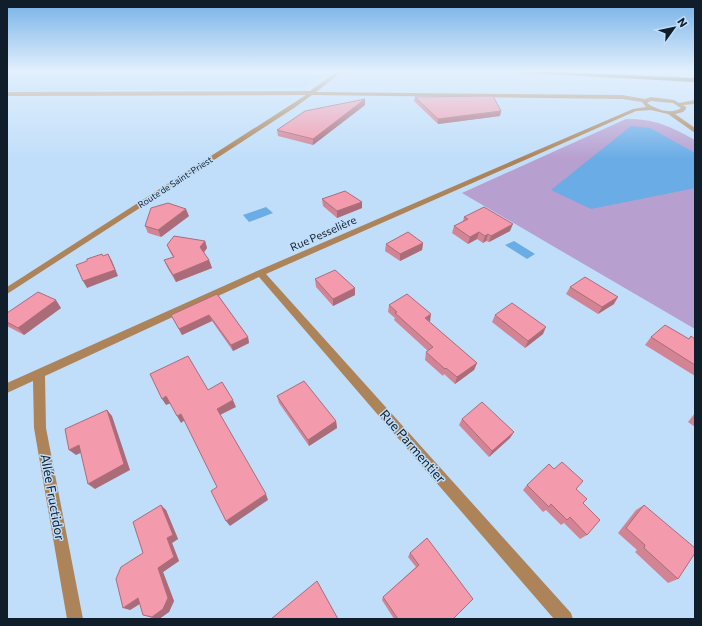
<svg xmlns="http://www.w3.org/2000/svg" width="702" height="626" font-family="Commissioner,sans-serif">
  <rect width="100%" height="100%" fill="#c0defa"/>
  <polygon fill="#a9d5fd" points="7,71 304,71 321,75 304,88 7,91"/>
  <path fill="#b79fd0" d="M 626,119 C 656,119 669,126 695,140 L 695,329 L 462,193 Z"/>
  <g fill="#69ace6">
    <polygon points="631,126 650,128 695,153 695,188 591,209 551,190"/>
    <polygon points="266,207 273,213 249,222 243,215"/>
    <polygon points="514,241 535,254 527,259 505,245"/>
  </g>
  <g fill="none" stroke-linecap="round" stroke-linejoin="round">
    <path fill="#ad845a" fill-rule="evenodd" d="M 338,71 L 343,71 L 316,92 L 622,95 L 645,99 L 651,97 L 674,100 L 679,103 L 695,100 L 695,104 L 683,105 L 686,107 L 686,109 L 683,112 L 675,114 L 695,128 L 695,133 L 668,114 L 651,110 L 636,111 L 266,274 L 571,613 L 573,619 L 554,619 L 259,277 L 45,376 L 46,428 L 83,619 L 67,619 L 34,428 L 33,381 L 7,393 L 7,383 L 257,271 L 633,109 L 646,107 L 642,102 L 622,99 L 312,95 L 294,108 L 7,294 L 7,287 L 306,95 L 7,96 L 7,92 L 310,91 ZM 651,101 L 673,103 L 681,108 C 671,115 655,109 647,103 Z"/>
    <polygon fill="#51320c" fill-rule="evenodd" points="489,71 537,71 695,78 695,82"/>
  </g>
  <g fill="#d28495">
    <polygon points="415,97 501,111 500,116 438,124 414,101"/>
    <polygon points="365,99 365,105 313,145 278,136 277,130"/>
    <polygon points="322,199 362,202 362,208 337,218 323,206"/>
    <polygon points="189,216 161,237 148,233 145,226"/>
    <polygon points="464,217 510,231 489,242 486,241 483,243 477,239 468,244 452,233 454,226 463,221"/>
    <polygon points="205,241 207,248 204,253 209,260 212,268 176,282 167,267 164,260 173,257 170,252 167,245"/>
    <polygon points="423,243 422,250 400,261 385,251 386,244"/>
    <polygon points="315,279 355,288 355,295 333,306 316,287"/>
    <polygon points="570,287 614,304 598,314 566,294"/>
    <polygon points="217,294 248,337 249,343 233,351 212,321 182,335 171,315"/>
    <polygon points="389,305 429,322 477,363 474,370 455,384 444,374 443,376 425,360 426,352 428,351 394,320 395,318 388,312"/>
    <polygon points="61,308 24,335 7,326 7,313"/>
    <polygon points="495,315 543,334 525,348 492,322"/>
    <polygon points="651,337 689,339 695,339 695,376 645,345"/>
    <polygon points="277,396 336,421 337,428 309,446 279,403"/>
    <polygon points="695,413 695,427 688,422"/>
    <polygon points="462,419 514,432 510,438 489,457 459,425"/>
    <polygon points="527,485 576,489 583,503 587,535 580,539 564,523 561,525 546,510 543,512 523,490"/>
    <polygon points="644,505 678,579 668,583 635,552 637,550 618,533 636,510"/>
    <polygon points="166,510 178,539 172,543 179,561 163,572 174,601 169,612 159,619 155,619 143,615 140,604 130,610 143,553"/>
    <polygon points="427,538 453,619 394,619 382,600 383,597 416,567 408,557 410,553"/>
  </g>
  <g fill="#ab6c79">
    <polygon points="365,99 365,105 313,145 313,139"/>
    <polygon points="501,111 500,116 438,124 438,119"/>
    <polygon points="362,202 362,208 337,218 337,211"/>
    <polygon points="186,209 189,216 161,237 158,230"/>
    <polygon points="513,224 510,231 489,242 491,236"/>
    <polygon points="479,232 477,239 468,244 470,237"/>
    <polygon points="488,234 486,241 483,243 485,236"/>
    <polygon points="205,241 207,248 202,254 200,247"/>
    <polygon points="423,243 422,250 400,261 400,254"/>
    <polygon points="108,254 112,261 118,276 87,288 83,281"/>
    <polygon points="209,260 212,268 176,282 173,275"/>
    <polygon points="355,288 355,295 333,306 333,299"/>
    <polygon points="618,297 614,304 598,314 602,307"/>
    <polygon points="56,300 61,308 24,335 18,328"/>
    <polygon points="431,314 430,322 425,318"/>
    <polygon points="209,315 212,321 182,335 179,329"/>
    <polygon points="546,327 543,334 525,348 528,341"/>
    <polygon points="248,337 249,343 233,351 231,345"/>
    <polygon points="477,363 474,370 455,384 457,377"/>
    <polygon points="166,396 171,403 166,405 162,399"/>
    <polygon points="233,400 236,407 220,415 217,409"/>
    <polygon points="107,410 112,416 130,470 95,489 88,484"/>
    <polygon points="181,414 185,420 181,423 177,416"/>
    <polygon points="336,421 337,428 309,446 308,440"/>
    <polygon points="514,432 510,438 489,457 492,451"/>
    <polygon points="79,445 85,451 76,455 69,450"/>
    <polygon points="266,494 268,500 230,526 226,521"/>
    <polygon points="161,505 166,510 178,539 172,543 179,561 163,572 174,601 169,612 159,619 156,619 152,617 158,568 167,538"/>
    <polygon points="138,598 144,601 130,610 123,608"/>
  </g>
  <g fill="#f49aad" stroke="#ab6c79">
    <polygon points="493,96 501,111 438,119 415,97"/>
    <polygon points="365,99 313,139 277,130 305,111"/>
    <polygon points="345,191 362,202 337,211 322,199"/>
    <polygon points="168,203 186,209 158,230 145,226 151,208"/>
    <polygon points="484,207 513,224 491,236 488,234 485,236 479,232 470,237 454,226 468,219 464,217"/>
    <polygon points="408,232 423,243 400,254 386,244"/>
    <polygon points="174,236 205,241 200,247 209,260 173,275 164,260 174,257 167,245"/>
    <polygon points="102,254 103,256 108,254 115,270 83,281 76,265 87,261 87,259"/>
    <polygon points="335,270 355,288 333,299 315,279"/>
    <polygon points="585,277 618,297 602,307 570,287"/>
    <polygon points="38,292 56,300 18,328 7,322 7,313"/>
    <polygon points="217,294 248,337 231,345 209,315 179,329 171,315"/>
    <polygon points="407,294 431,314 425,318 477,363 457,377 446,368 445,369 426,352 433,347 395,313 397,312 389,305"/>
    <polygon points="512,303 546,327 528,341 495,315"/>
    <polygon points="665,325 689,339 691,336 695,339 695,365 651,337"/>
    <polygon points="188,356 208,390 222,382 233,400 217,409 266,494 226,521 211,491 217,487 181,414 177,416 166,396 162,399 150,374"/>
    <polygon points="304,381 336,421 308,440 277,396"/>
    <polygon points="482,402 514,432 492,451 462,419"/>
    <polygon points="107,410 124,464 88,484 79,445 69,450 65,429"/>
    <polygon points="562,462 583,481 576,489 587,499 583,503 600,520 587,535 570,517 567,520 551,504 549,507 527,485 549,464 554,469"/>
    <polygon points="161,505 173,535 167,538 174,557 158,568 168,598 163,609 152,617 143,615 138,598 123,608 116,579 121,567 143,553 133,522"/>
    <polygon points="644,505 695,548 695,553 678,579 644,548 645,545 626,528"/>
    <polygon points="427,538 473,599 453,619 398,619 383,597 419,565 410,553"/>
    <polygon points="317,581 338,619 271,619"/>
  </g>
  <linearGradient id="sky" x2="0" y2="1"><stop stop-color="#75b1e7"/><stop offset="0.45" stop-color="#e3f0fd"/><stop offset="1" stop-color="#e3f0fd" stop-opacity="0"/></linearGradient>
  <rect width="702" height="159" fill="url(#sky)"/>
  <g text-anchor="middle" dominant-baseline="central" stroke-width="3" stroke-linejoin="round" paint-order="stroke">
    <g font-size="9" fill="#101e2b" stroke="#c0defa">
      <text transform="translate(175 182) rotate(-33)">Route de Saint-Priest</text>
    </g>
    <g font-size="11" fill="#101e2b" stroke="#c0defa">
      <text transform="translate(323 233) rotate(-24)">Rue Pesselière</text>
    </g>
    <g font-size="13" fill="#101e2b" stroke="#c0defa">
      <text transform="translate(413 446) rotate(49)">Rue Parmentier</text>
      <text transform="translate(53 497) rotate(80)">Allée Fructidor</text>
    </g>
  </g>
  <rect width="702" height="626" fill="none" stroke="#101e2b" stroke-width="16"/>
  <g transform="translate(674 28) rotate(57)" stroke="#c0defa" stroke-width="3" paint-order="stroke">
  <path d="M0-3L7 15L0 10L-7 15Z" fill="#101e2b"/>
  <text y="-6" font-size="11" font-weight="bold" text-anchor="middle" fill="#101e2b">N</text>
  </g>
</svg>
